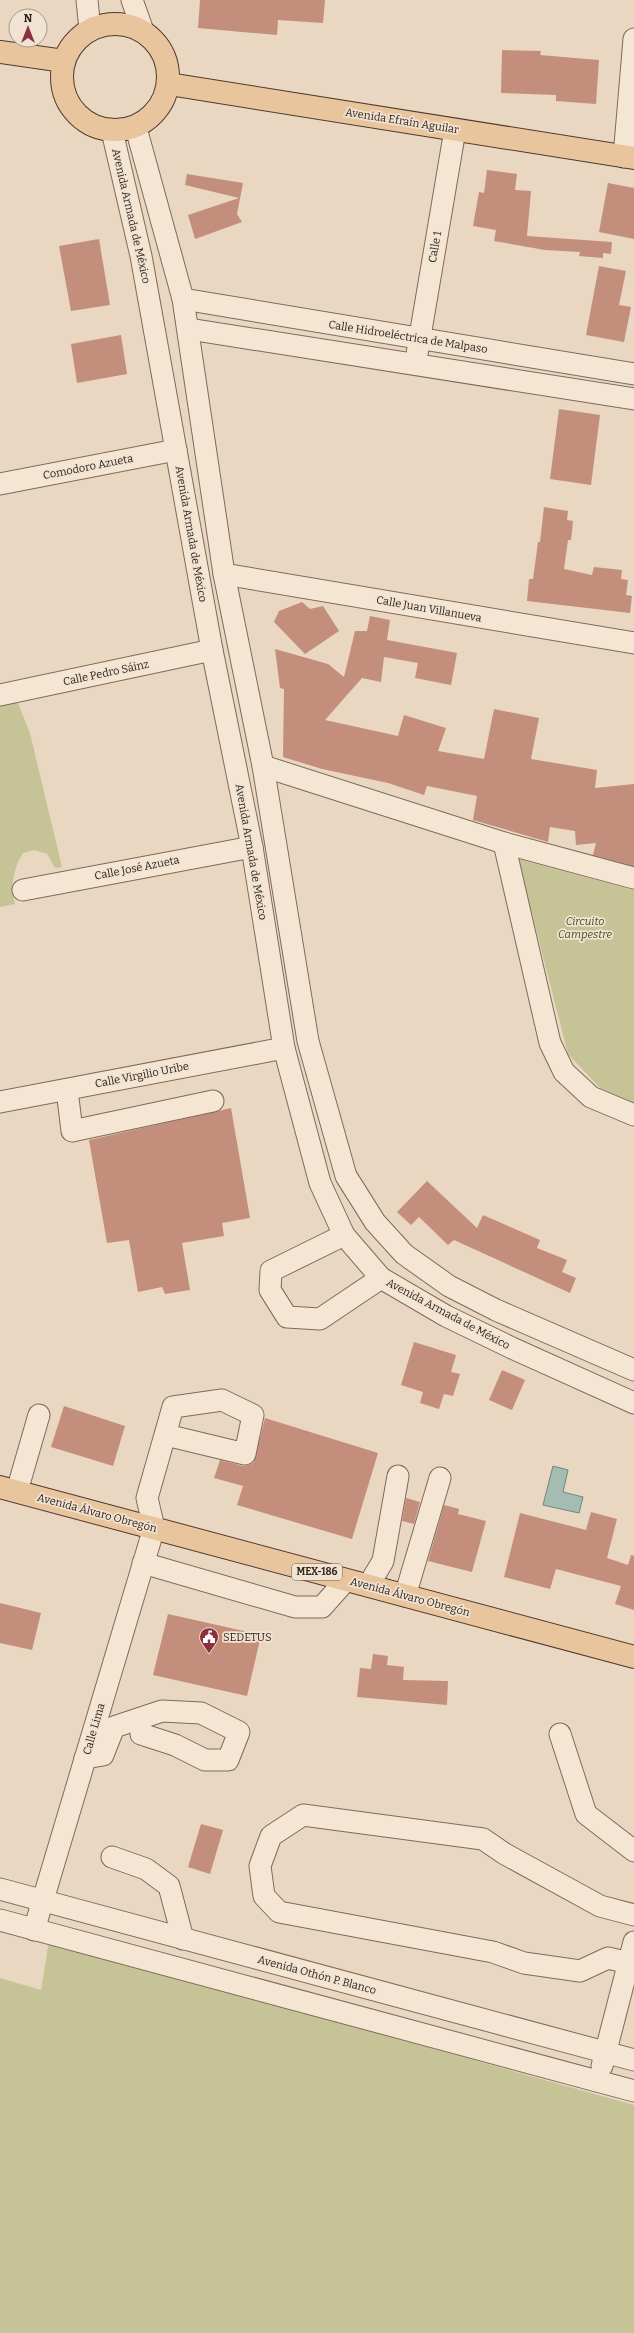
<svg xmlns="http://www.w3.org/2000/svg" width="634" height="2333" font-family="Bitter,serif">
  <rect width="100%" height="100%" fill="#e9d7c2"/>
  <g fill="#c6c497">
    <path d="M 17,701 L 30,733 L 62,867 L 55,868 L 47,854 L 34,850 L 23,853 C 13,870 10,885 15,904 L 0,907 L 0,705 Z"/>
    <polygon points="518,859 634,890 634,1103 601,1089 568,1054"/>
    <polygon points="49,1941 634,2105 634,2333 0,2333 0,1978 41,1990"/>
  </g>
  <polygon fill="#a4bcb1" stroke="#6c897d" points="553,1466 568,1470 563,1492 583,1497 579,1513 543,1505"/>
  <g fill="#c48e7c">
    <polygon points="200,0 325,0 323,23 278,20 277,35 198,28"/>
    <polygon points="502,50 541,51 540,55 599,60 596,104 556,101 556,95 501,93"/>
    <polygon points="487,170 517,174 515,190 531,191 527,236 612,242 611,254 603,253 603,258 579,256 580,252 545,250 494,241 496,230 473,226 479,192 484,193"/>
    <polygon points="187,174 243,183 237,214 242,222 195,239 188,215 239,198 185,185"/>
    <polygon points="608,183 634,188 634,239 599,232"/>
    <polygon points="99,239 110,305 71,311 59,246"/>
    <polygon points="599,266 626,271 619,305 631,307 624,342 586,335"/>
    <polygon points="121,335 127,374 77,383 71,344"/>
    <polygon points="559,409 600,415 591,485 550,479"/>
    <polygon points="544,507 568,511 567,520 573,521 571,540 568,540 564,569 592,575 594,567 622,570 621,579 628,580 626,595 632,596 630,613 527,601 529,579 533,579 538,542 540,542"/>
    <polygon points="302,602 310,609 323,606 339,631 305,654 274,622 279,611"/>
    <polygon points="370,616 390,620 387,640 457,653 451,685 415,678 418,663 384,657 381,682 362,678 325,720 398,736 404,715 446,728 438,751 484,759 494,709 539,718 531,759 597,770 595,788 634,784 634,866 593,855 596,843 576,845 575,831 550,827 548,842 473,820 477,796 427,786 424,795 388,783 322,769 283,757 284,689 280,688 275,649 328,664 344,677 355,631 367,631"/>
    <polygon points="231,1108 250,1218 222,1223 224,1236 182,1243 190,1290 165,1294 162,1287 138,1292 129,1240 107,1243 89,1140"/>
    <polygon points="427,1181 477,1228 483,1215 540,1240 537,1248 567,1260 562,1272 576,1278 570,1293 454,1240 448,1245 419,1217 411,1225 397,1212"/>
    <polygon points="414,1342 456,1355 451,1372 460,1374 453,1396 444,1394 439,1409 420,1403 423,1392 401,1385"/>
    <polygon points="502,1370 525,1380 512,1410 489,1400"/>
    <polygon points="64,1406 125,1426 113,1466 51,1447"/>
    <polygon points="265,1418 378,1453 352,1539 237,1505 243,1486 214,1478 220,1460 243,1466 249,1465 254,1462"/>
    <polygon points="406,1498 420,1502 414,1524 402,1521"/>
    <polygon points="444,1505 459,1509 458,1514 486,1521 472,1572 428,1561"/>
    <polygon points="591,1512 617,1519 607,1558 628,1565 631,1555 634,1556 634,1610 615,1604 621,1586 556,1569 550,1589 504,1577 520,1513 586,1530"/>
    <polygon points="0,1603 41,1613 32,1650 0,1643"/>
    <polygon points="168,1614 261,1635 247,1696 153,1675"/>
    <polygon points="373,1654 388,1656 387,1665 404,1667 403,1680 448,1681 447,1705 357,1697 360,1668 371,1669"/>
    <polygon points="201,1824 223,1830 210,1874 188,1867"/>
  </g>
  <g fill="none" stroke-linecap="round" stroke-linejoin="round">
    <defs>
      <g id="minor">
        <polyline points="87,0 90,30"/>
        <polyline points="132,0 143,31"/>
        <polyline points="136,128 183,299 224,574 263,766 308,1041 346,1176 375,1222 404,1254 449,1286 496,1310 634,1370"/>
        <polyline points="112,131 141,256 212,650 252,847 284,1048 320,1183 344,1235 381,1278 446,1316 512,1348 634,1403"/>
        <polyline points="624,157 634,39"/>
        <polyline points="183,299 634,374"/>
        <polyline points="189,329 634,399"/>
        <polyline points="417,354 455,130"/>
        <polyline points="0,484 176,450"/>
        <polyline points="224,574 634,643"/>
        <polyline points="0,695 212,650"/>
        <polyline points="263,766 504,843 634,878"/>
        <polyline points="504,843 550,1043 564,1072 591,1097 634,1115"/>
        <polyline points="23,890 252,847"/>
        <polyline points="67,1090 72,1131 213,1101"/>
        <polyline points="0,1102 284,1048"/>
        <polyline points="344,1235 271,1271 270,1290 287,1317 320,1319 381,1278"/>
        <polyline points="17,1491 39,1415"/>
        <polyline points="143,1563 295,1607 322,1607 346,1580"/>
        <polyline points="368,1586 383,1561 398,1476"/>
        <polyline points="405,1596 440,1478"/>
        <polyline points="560,1734 586,1814 634,1851"/>
        <polyline points="85,1758 103,1755 114,1727 162,1711 201,1713 239,1732 228,1760 205,1760 175,1745 141,1734 140,1719"/>
        <polyline points="112,1857 146,1869 169,1886 183,1939"/>
        <polyline points="0,1889 634,2060"/>
        <polyline points="0,1920 634,2091"/>
        <polyline points="34,1930 154,1528 147,1498 173,1407 222,1400 253,1415 245,1454 166,1435"/>
        <polyline points="629,1963 608,1958 580,1971 524,1963 493,1952 279,1912 264,1896 260,1866 271,1836 303,1815 483,1839 505,1854 600,1906 634,1915"/>
        <polyline points="602,2066 634,1942"/>
      </g>
      <g id="major">
        <circle cx="115" cy="77" r="53"/>
        <polyline points="0,52 64,61"/>
        <polyline points="169,84 634,158"/>
        <polyline points="0,1487 634,1657"/>
      </g>
    </defs>
    <use href="#minor" stroke="#81695b" stroke-width="23"/>
    <use href="#major" stroke="#4f392f" stroke-width="24"/>
    <use href="#minor" stroke="#f5e6d4" stroke-width="21"/>
    <use href="#major" stroke="#e9c59d" stroke-width="22"/>
  </g>
  <defs>
    <symbol id="civic-pin" viewBox="-11 -11 22 30"><path d="M0 17L-7.5 6A9.5 9.5 0 1 1 7.5 6Z" fill="#8a3140" stroke="#f1e3d1"/><path d="M-.6-6.5H3V-4.5H.6V-3L4-1V1h2V6H-6V1h2V-1L-.6-3ZM-1.2 2.5V6h2.4V2.5Z" fill="#fff"/></symbol>
  </defs>
  <g fill-rule="evenodd">
    <use href="#civic-pin" x="198" y="1626" width="22" height="30"/>
  </g>
  <g text-anchor="middle" dominant-baseline="central" stroke-width="3.5" stroke-linejoin="round" paint-order="stroke">
    <rect fill="#f1e3d1" stroke="#6b5e54" stroke-width="1" x="292" y="1564" width="50" height="16" rx="3"/>
    <g font-size="10" font-weight="bold" fill="#32251e">
      <text x="317" y="1572">MEX-186</text>
    </g>
    <g font-size="11" fill="#32251e" stroke="#f1e3d1">
      <text transform="translate(402 121) rotate(9)">Avenida Efraín Aguilar</text>
      <text transform="translate(131 216) rotate(77)">Avenida Armada de México</text>
      <text transform="translate(435 247) rotate(-80)">Calle 1</text>
      <text transform="translate(408 337) rotate(9)">Calle Hidroeléctrica de Malpaso</text>
      <text transform="translate(88 467) rotate(-11)">Comodoro Azueta</text>
      <text transform="translate(191 534) rotate(80)">Avenida Armada de México</text>
      <text transform="translate(429 609) rotate(10)">Calle Juan Villanueva</text>
      <text transform="translate(106 673) rotate(-12)">Calle Pedro Sáinz</text>
      <text transform="translate(251 852) rotate(80)">Avenida Armada de México</text>
      <text transform="translate(137 868) rotate(-11)">Calle José Azueta</text>
      <text transform="translate(142 1075) rotate(-11)">Calle Virgilio Uribe</text>
      <text transform="translate(448 1314) rotate(28)">Avenida Armada de México</text>
      <text transform="translate(97 1513) rotate(15)">Avenida Álvaro Obregón</text>
      <text transform="translate(410 1597) rotate(15)">Avenida Álvaro Obregón</text>
      <text transform="translate(94 1729) rotate(-74)">Calle Lima</text>
      <text transform="translate(317 1975) rotate(15)">Avenida Othón P. Blanco</text>
    </g>
    <g font-size="11" font-style="italic" fill="#494d26" stroke="#f1e3d1">
      <text x="585" y="921">Circuito<tspan x="585" dy="13">Campestre</tspan></text>
    </g>
    <g font-size="11" fill="#32251e" stroke="#f1e3d1" text-anchor="start">
      <text x="223" y="1637">SEDETUS</text>
    </g>
  </g>
  <g transform="translate(28 28)"><circle r="19" fill="#f1e3d1" stroke="#a59789"/>
  <path d="M0-3L7 15L0 10L-7 15Z" fill="#8a3140"/>
  <text y="-6" font-size="11" font-weight="bold" text-anchor="middle" fill="#32251e">N</text>
  </g>
</svg>
